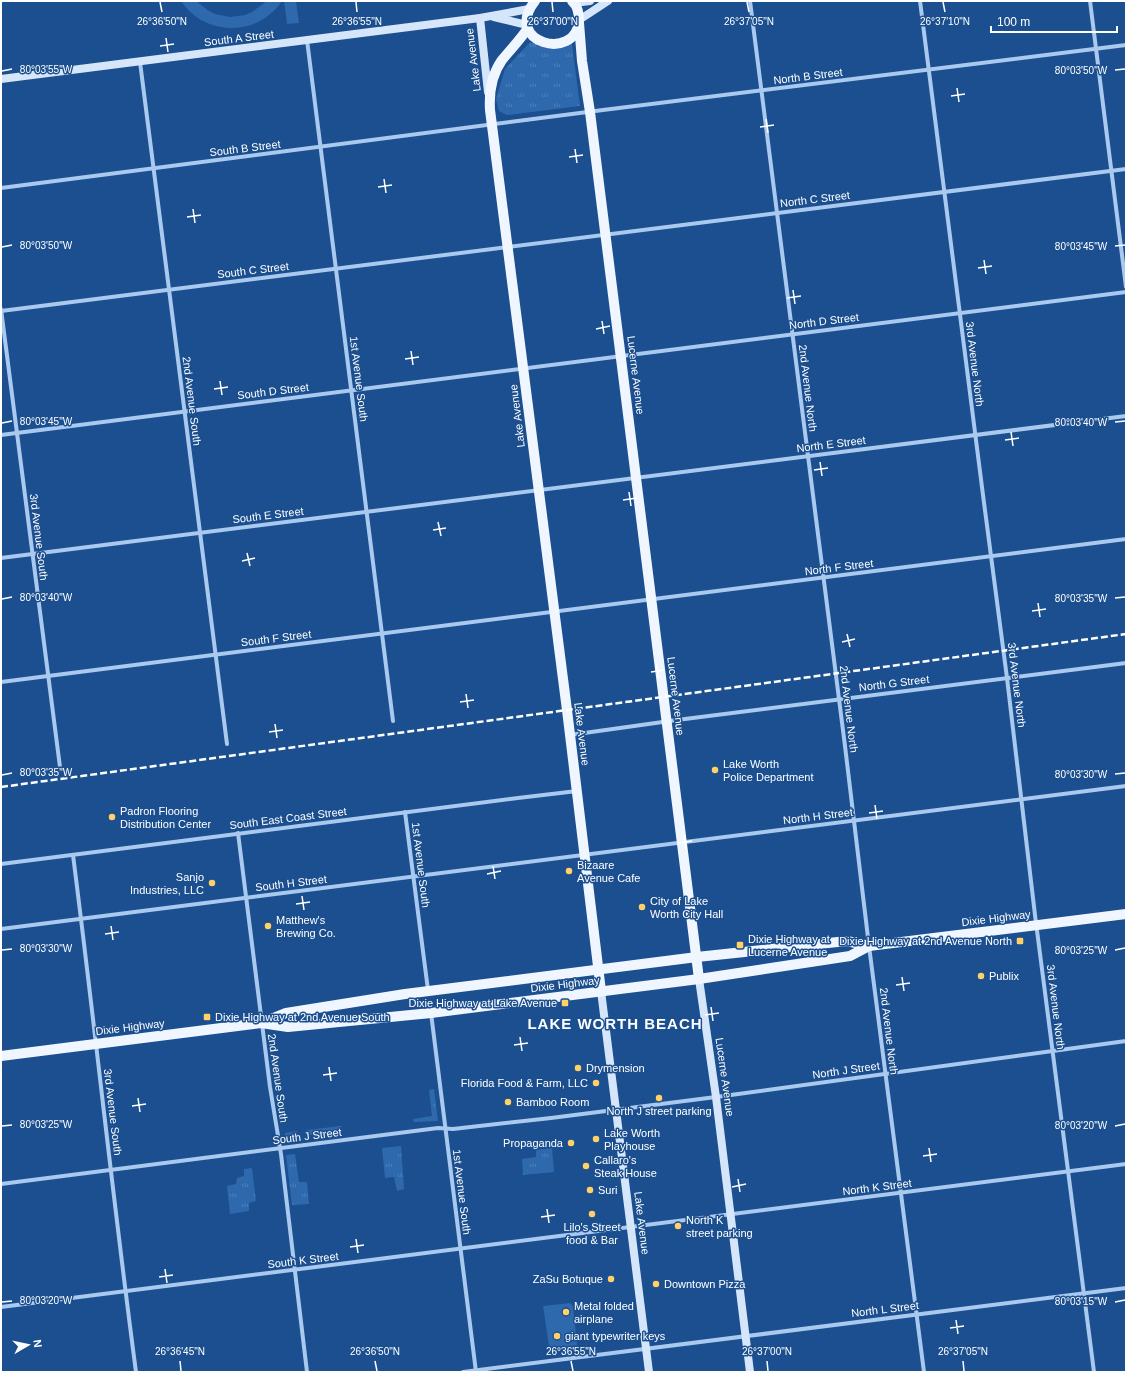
<svg xmlns="http://www.w3.org/2000/svg" width="1127" height="1373" font-family="Arial,sans-serif">
  <defs>
    <pattern id="grass-tufts" width="24" height="20" patternUnits="userSpaceOnUse"><rect width="24" height="20" fill="#2e69ad"/><path d="M3 7l-1-3M5 7V3M7 7l1-3M15 17l-1-3M17 17v-4M19 17l1-3" fill="none" stroke="#4d80b9"/></pattern>
  </defs>
  <rect width="100%" height="100%" fill="#1b4f8f"/>
  <g fill="url(#grass-tufts)">
    <polygon points="530,42 551,48 572,44 580,106 507,115 499,111 496,99 505,69"/>
    <polygon points="434,1089 438,1121 414,1122 413,1119 432,1116 429,1090"/>
    <polygon points="341,1126 341,1131 308,1135 307,1130"/>
    <polygon points="297,1131 298,1137 285,1139 285,1133"/>
    <polygon points="401,1146 404,1189 397,1191 394,1177 385,1178 382,1148"/>
    <polygon points="552,1148 554,1172 523,1175 522,1159 536,1157 536,1150"/>
    <polygon points="295,1154 299,1182 307,1182 309,1204 292,1205 286,1155"/>
    <polygon points="252,1168 256,1201 249,1203 249,1211 230,1214 227,1186 236,1184 237,1178 244,1176 244,1169"/>
  </g>
  <g fill="#2e69ad">
    <path d="M 181,1 L 196,1 L 209,11 L 215,14 L 230,17 L 245,15 L 252,12 L 267,1 L 282,1 C 258,37 205,37 181,1 Z"/>
    <polygon points="284,1 296,1 299,23 287,24"/>
    <polygon points="570,1303 573,1306 577,1345 576,1349 550,1353 543,1306"/>
  </g>
  <g fill="none" stroke-linecap="round" stroke-linejoin="round">
    <g stroke="#a9c9ee" stroke-width="4">
      <polyline points="750,1 845,746 869,946 924,1372"/>
      <polyline points="920,1 983,495 1007,678 1035,915 1094,1372"/>
      <polyline points="1090,1 1126,287"/>
      <polyline points="307,40 393,721"/>
      <polyline points="140,62 227,744"/>
      <polyline points="1,188 603,110 1126,45"/>
      <polyline points="1,309 60,767"/>
      <polyline points="1,311 1126,169"/>
      <polyline points="1,435 1126,292"/>
      <polyline points="1,558 1126,416"/>
      <polyline points="1,682 1126,539"/>
      <polyline points="570,735 677,720 1126,663"/>
      <polyline points="405,812 428,990"/>
      <polyline points="238,833 270,1087 281,1154 307,1372"/>
      <path d="M 73,855 C 95,1027 113,1200 136,1372"/>
      <polyline points="1,864 518,798 577,791"/>
      <polyline points="1,929 1126,786"/>
      <polyline points="431,1013 476,1372"/>
      <polyline points="1,1184 438,1128 453,1129 551,1118 716,1097 1126,1041"/>
      <polyline points="1,1307 1126,1164"/>
      <polyline points="463,1372 1126,1288"/>
    </g>
    <g stroke="#d6e6fa" stroke-width="8">
      <polyline points="574,3 590,1"/>
      <polyline points="494,17 527,25"/>
      <polyline points="480,18 488,92"/>
      <polyline points="579,20 608,1"/>
      <polyline points="1,79 480,18 529,9"/>
      <polyline points="699,979 716,1097 750,1372"/>
      <polyline points="601,991 649,1372"/>
    </g>
    <g stroke="#f0f6ff" stroke-width="10">
      <path d="M 535,1 C 502,43 576,62 579,21 C 579,14 577,5 572,1"/>
      <polyline points="579,23 582,61 590,112 699,979"/>
      <path d="M 528,28 C 520,40 511,49 502,60 C 492,74 489,93 490,110 L 567,710 L 601,991"/>
      <polyline points="261,1023 286,1013 405,994 697,957 847,941 869,946 1126,914"/>
      <polyline points="1,1056 261,1023 288,1027 431,1013 699,979 850,956 869,946"/>
    </g>
    <polyline stroke="#fff" stroke-width="2.5" stroke-dasharray="7 3" stroke-linecap="butt" points="1,787 1126,634"/>
  </g>
  <path fill="none" stroke="#fff" stroke-width="1.5" d="M 160,2 L 162,12M 356,2 L 357,12M 552,2 L 553,12M 747,2 L 749,12M 943,2 L 945,12M 166,38 L 168,52M 160,46 L 174,44M 1115,70 L 1125,69M 2,71 L 12,69M 957,88 L 959,102M 951,96 L 965,94M 766,119 L 768,133M 760,127 L 774,125M 575,149 L 577,163M 569,157 L 583,155M 384,179 L 386,193M 378,187 L 392,185M 193,209 L 195,223M 187,217 L 201,215M 1115,246 L 1125,245M 2,247 L 12,245M 984,260 L 986,274M 978,268 L 992,266M 793,290 L 795,304M 787,298 L 801,296M 602,321 L 604,334M 596,329 L 610,326M 411,351 L 413,365M 405,359 L 419,357M 220,381 L 222,395M 214,389 L 228,387M 1115,422 L 1125,421M 2,423 L 12,421M 1011,432 L 1013,446M 1005,440 L 1019,438M 820,462 L 822,476M 814,470 L 828,468M 629,492 L 631,506M 623,500 L 637,498M 438,522 L 441,536M 433,530 L 446,528M 247,553 L 250,566M 242,561 L 255,558M 1115,598 L 1125,597M 2,599 L 12,597M 1038,603 L 1040,617M 1032,611 L 1046,609M 847,634 L 850,647M 842,642 L 855,639M 656,664 L 659,678M 651,672 L 664,670M 466,694 L 468,708M 460,702 L 474,700M 275,724 L 277,738M 269,732 L 283,730M 1115,774 L 1125,773M 2,775 L 12,773M 875,805 L 877,819M 869,813 L 883,811M 684,835 L 686,849M 678,843 L 692,841M 493,866 L 495,879M 487,874 L 501,871M 302,896 L 304,910M 296,904 L 310,902M 111,926 L 113,940M 105,934 L 119,932M 2,950 L 12,949M 1115,950 L 1125,948M 902,977 L 904,991M 896,985 L 910,983M 711,1007 L 713,1021M 705,1015 L 719,1013M 520,1037 L 522,1051M 514,1045 L 528,1043M 329,1067 L 331,1081M 323,1075 L 337,1073M 138,1098 L 140,1112M 132,1106 L 146,1104M 2,1126 L 12,1125M 1115,1126 L 1125,1124M 929,1148 L 931,1162M 923,1156 L 937,1154M 738,1179 L 740,1192M 732,1187 L 746,1184M 547,1209 L 549,1223M 541,1217 L 555,1215M 356,1239 L 358,1253M 350,1247 L 364,1245M 165,1269 L 167,1283M 159,1277 L 173,1275M 2,1302 L 12,1301M 1115,1302 L 1125,1300M 956,1320 L 958,1334M 950,1328 L 964,1326M 180,1361 L 181,1371M 375,1361 L 377,1371M 571,1361 L 573,1371M 767,1361 L 768,1371M 963,1361 L 964,1371"/>
  <g fill="#ffd166" stroke="#1b4f8f" stroke-width="1.5">
    <circle cx="715" cy="770" r="4"/>
    <circle cx="112" cy="817" r="4"/>
    <circle cx="569" cy="871" r="4"/>
    <circle cx="212" cy="883" r="4"/>
    <circle cx="642" cy="907" r="4"/>
    <circle cx="268" cy="926" r="4"/>
    <rect x="1016" y="937" width="8" height="8" rx="2"/>
    <rect x="736" y="941" width="8" height="8" rx="2"/>
    <circle cx="981" cy="976" r="4"/>
    <rect x="561" y="999" width="8" height="8" rx="2"/>
    <rect x="203" y="1013" width="8" height="8" rx="2"/>
    <circle cx="578" cy="1068" r="4"/>
    <circle cx="596" cy="1083" r="4"/>
    <circle cx="659" cy="1098" r="4"/>
    <circle cx="508" cy="1102" r="4"/>
    <circle cx="596" cy="1139" r="4"/>
    <circle cx="571" cy="1143" r="4"/>
    <circle cx="586" cy="1166" r="4"/>
    <circle cx="590" cy="1190" r="4"/>
    <circle cx="592" cy="1214" r="4"/>
    <circle cx="678" cy="1226" r="4"/>
    <circle cx="611" cy="1279" r="4"/>
    <circle cx="656" cy="1284" r="4"/>
    <circle cx="566" cy="1312" r="4"/>
    <circle cx="557" cy="1336" r="4"/>
  </g>
  <g text-anchor="middle" dominant-baseline="central" stroke-width="3" stroke-linejoin="round" paint-order="stroke">
    <g font-size="11" fill="#fff" stroke="#1b4f8f">
      <text transform="translate(239 38) rotate(-7)">South A Street</text>
      <text transform="translate(473 60) rotate(-97)">Lake Avenue</text>
      <text transform="translate(808 76) rotate(-7)">North B Street</text>
      <text transform="translate(245 148) rotate(-7)">South B Street</text>
      <text transform="translate(815 199) rotate(-7)">North C Street</text>
      <text transform="translate(253 270) rotate(-7)">South C Street</text>
      <text transform="translate(824 321) rotate(-7)">North D Street</text>
      <text transform="translate(975 364) rotate(83)">3rd Avenue North</text>
      <text transform="translate(636 375) rotate(83)">Lucerne Avenue</text>
      <text transform="translate(359 379) rotate(83)">1st Avenue South</text>
      <text transform="translate(808 388) rotate(83)">2nd Avenue North</text>
      <text transform="translate(273 391) rotate(-7)">South D Street</text>
      <text transform="translate(192 401) rotate(83)">2nd Avenue South</text>
      <text transform="translate(517 416) rotate(-97)">Lake Avenue</text>
      <text transform="translate(831 444) rotate(-7)">North E Street</text>
      <text transform="translate(268 515) rotate(-7)">South E Street</text>
      <text transform="translate(39 537) rotate(83)">3rd Avenue South</text>
      <text transform="translate(839 567) rotate(-7)">North F Street</text>
      <text transform="translate(276 638) rotate(-7)">South F Street</text>
      <text transform="translate(894 683) rotate(-7)">North G Street</text>
      <text transform="translate(1017 685) rotate(83)">3rd Avenue North</text>
      <text transform="translate(676 696) rotate(83)">Lucerne Avenue</text>
      <text transform="translate(849 709) rotate(83)">2nd Avenue North</text>
      <text transform="translate(582 734) rotate(83)">Lake Avenue</text>
      <text transform="translate(818 816) rotate(-7)">North H Street</text>
      <text transform="translate(288 818) rotate(-7)">South East Coast Street</text>
      <text transform="translate(421 865) rotate(83)">1st Avenue South</text>
      <text transform="translate(291 883) rotate(-7)">South H Street</text>
      <text transform="translate(996 918) rotate(-7)">Dixie Highway</text>
      <text transform="translate(565 984) rotate(-7)">Dixie Highway</text>
      <text transform="translate(1056 1007) rotate(83)">3rd Avenue North</text>
      <text transform="translate(130 1027) rotate(-7)">Dixie Highway</text>
      <text transform="translate(889 1031) rotate(83)">2nd Avenue North</text>
      <text transform="translate(846 1070) rotate(-8)">North J Street</text>
      <text transform="translate(725 1077) rotate(82)">Lucerne Avenue</text>
      <text transform="translate(278 1078) rotate(82)">2nd Avenue South</text>
      <text transform="translate(113 1112) rotate(83)">3rd Avenue South</text>
      <text transform="translate(307 1136) rotate(-7)">South J Street</text>
      <text transform="translate(877 1187) rotate(-7)">North K Street</text>
      <text transform="translate(462 1192) rotate(83)">1st Avenue South</text>
      <text transform="translate(642 1223) rotate(83)">Lake Avenue</text>
      <text transform="translate(303 1260) rotate(-7)">South K Street</text>
      <text transform="translate(885 1309) rotate(-7)">North L Street</text>
    </g>
    <g font-size="11" fill="#fff" stroke="#1b4f8f" text-anchor="start">
      <text x="723" y="764">Lake Worth<tspan x="723" dy="13">Police Department</tspan></text>
      <text x="120" y="811">Padron Flooring<tspan x="120" dy="13">Distribution Center</tspan></text>
      <text x="577" y="865">Bizaare<tspan x="577" dy="13">Avenue Cafe</tspan></text>
      <text x="204" y="877" text-anchor="end">Sanjo<tspan x="204" dy="13">Industries, LLC</tspan></text>
      <text x="650" y="901">City of Lake<tspan x="650" dy="13">Worth City Hall</tspan></text>
      <text x="276" y="920">Matthew's<tspan x="276" dy="13">Brewing Co.</tspan></text>
      <text x="748" y="939">Dixie Highway at<tspan x="748" dy="13">Lucerne Avenue</tspan></text>
      <text x="1012" y="941" text-anchor="end">Dixie Highway at 2nd Avenue North</text>
      <text x="989" y="976">Publix</text>
      <text x="557" y="1003" text-anchor="end">Dixie Highway at Lake Avenue</text>
      <text x="215" y="1017">Dixie Highway at 2nd Avenue South</text>
      <text x="586" y="1068">Drymension</text>
      <text x="588" y="1083" text-anchor="end">Florida Food &amp; Farm, LLC</text>
      <text x="516" y="1102">Bamboo Room</text>
      <text x="659" y="1111" text-anchor="middle">North J street parking</text>
      <text x="604" y="1133">Lake Worth<tspan x="604" dy="13">Playhouse</tspan></text>
      <text x="563" y="1143" text-anchor="end">Propaganda</text>
      <text x="594" y="1160">Callaro's<tspan x="594" dy="13">Steak House</tspan></text>
      <text x="598" y="1190">Suri</text>
      <text x="686" y="1220">North K<tspan x="686" dy="13">street parking</tspan></text>
      <text x="592" y="1227" text-anchor="middle">Lilo's Street<tspan x="592" dy="13">food &amp; Bar</tspan></text>
      <text x="603" y="1279" text-anchor="end">ZaSu Botuque</text>
      <text x="664" y="1284">Downtown Pizza</text>
      <text x="574" y="1306">Metal folded<tspan x="574" dy="13">airplane</tspan></text>
      <text x="565" y="1336">giant typewriter keys</text>
    </g>
    <g font-size="15" font-weight="bold" letter-spacing="1" fill="#fff" stroke="#1b4f8f">
      <text x="615" y="1023">LAKE WORTH BEACH</text>
    </g>
  </g>
  <g font-size="10" text-anchor="middle" fill="#fff" stroke="#1b4f8f" stroke-width="3" stroke-linejoin="round" paint-order="stroke">
    <text x="162" y="25">26°36'50"N</text>
    <text x="357" y="25">26°36'55"N</text>
    <text x="553" y="25">26°37'00"N</text>
    <text x="749" y="25">26°37'05"N</text>
    <text x="945" y="25">26°37'10"N</text>
    <text x="46" y="73">80°03'55"W</text>
    <text x="1081" y="74">80°03'50"W</text>
    <text x="46" y="249">80°03'50"W</text>
    <text x="1081" y="250">80°03'45"W</text>
    <text x="46" y="425">80°03'45"W</text>
    <text x="1081" y="426">80°03'40"W</text>
    <text x="46" y="601">80°03'40"W</text>
    <text x="1081" y="602">80°03'35"W</text>
    <text x="46" y="776">80°03'35"W</text>
    <text x="1081" y="778">80°03'30"W</text>
    <text x="46" y="952">80°03'30"W</text>
    <text x="1081" y="954">80°03'25"W</text>
    <text x="46" y="1128">80°03'25"W</text>
    <text x="1081" y="1129">80°03'20"W</text>
    <text x="46" y="1304">80°03'20"W</text>
    <text x="1081" y="1305">80°03'15"W</text>
    <text x="180" y="1355">26°36'45"N</text>
    <text x="375" y="1355">26°36'50"N</text>
    <text x="571" y="1355">26°36'55"N</text>
    <text x="767" y="1355">26°37'00"N</text>
    <text x="963" y="1355">26°37'05"N</text>
  </g>
  <rect width="1127" height="1373" fill="none" stroke="#ffffff" stroke-width="4"/>
  <g transform="translate(28 1345) rotate(81)" stroke="#1b4f8f" stroke-width="3" paint-order="stroke">
  <path d="M0-3L7 15L0 10L-7 15Z" fill="#ffffff"/>
  <text y="-6" font-size="11" font-weight="bold" text-anchor="middle" fill="#ffffff">N</text>
  </g>
  <path d="M991 26v6h126v-6" fill="none" stroke="#ffffff" stroke-width="2"/>
  <text x="997" y="26" font-size="12" fill="#ffffff" stroke="#1b4f8f" stroke-width="3" paint-order="stroke">100 m</text>
</svg>
